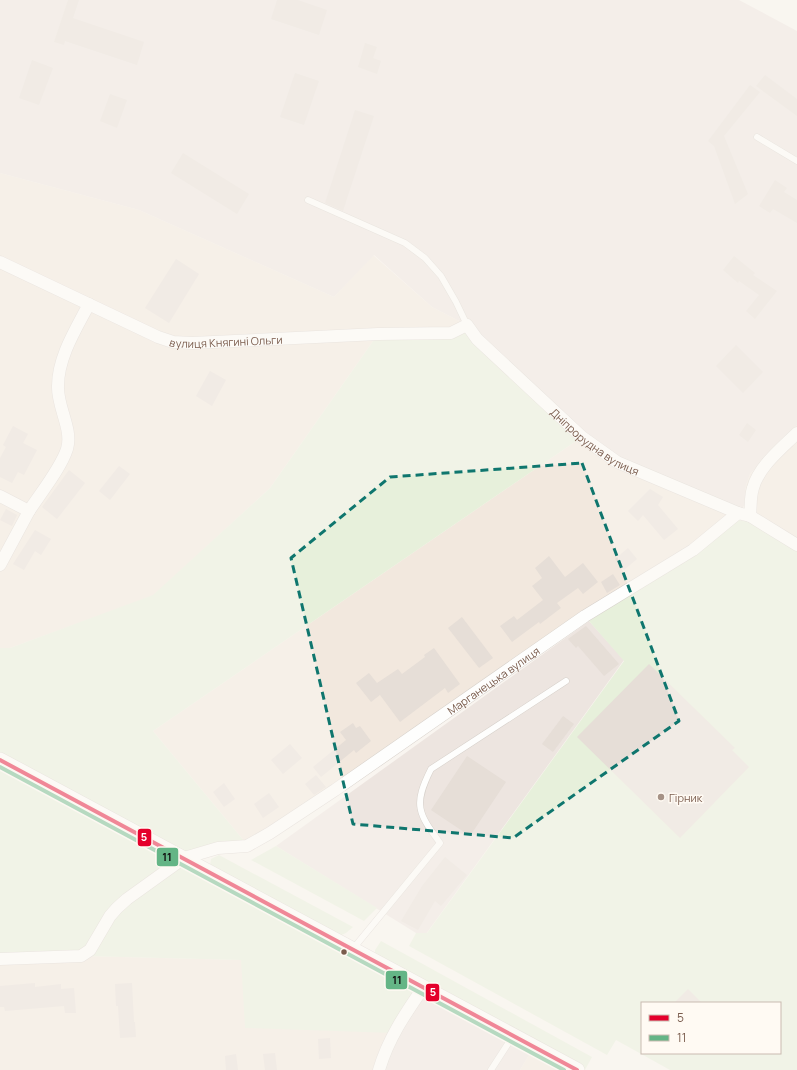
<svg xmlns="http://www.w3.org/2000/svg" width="797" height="1070" font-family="Manrope,sans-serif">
  <rect width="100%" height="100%" fill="#f9f5f0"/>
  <g fill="#f2e8de">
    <polygon points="0,173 139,210 334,297 373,255 432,307 467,325 451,333 378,334 270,488 153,596 10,648 0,648"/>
    <polygon points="797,425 797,540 744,506 746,485 750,474"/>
    <polygon points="582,437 738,513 335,790 245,842 153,731"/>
    <polygon points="81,956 242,960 393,1033 379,1070 0,1070 0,959"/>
    <polygon points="534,1047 577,1070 520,1070"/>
  </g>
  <g fill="#ede5e0">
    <polygon points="0,0 739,0 797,31 797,425 750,474 746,485 744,506 738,513 617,462 467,325 432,307 374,255 334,297 139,210 0,173"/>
    <polygon points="589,621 624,660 426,934 416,933 276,846"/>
    <polygon points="423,988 534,1047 520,1070 379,1070"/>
  </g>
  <g fill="#e7f0db" fill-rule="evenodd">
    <polygon points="467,325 582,437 153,731 245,842 184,858 423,988 393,1033 245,1028 241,960 81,956 0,959 0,648 10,648 153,595 270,488 378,334 451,333"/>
    <path d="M 739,520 L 754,523 L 797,550 L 797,1070 L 670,1070 L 616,1040 L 607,1055 L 409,946 L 416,933 L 427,933 L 624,661 L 589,621 L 694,555 ZM 642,1003 L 780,1003 L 780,1053 L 642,1053 Z"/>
    <polygon points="276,846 377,908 364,921 251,860"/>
    <polygon points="219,855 353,927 346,933 339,936 210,865 211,859"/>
    <polygon points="381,941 592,1057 585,1070 582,1070 375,954 375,950"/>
  </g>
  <g fill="#e6ded7">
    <polygon points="68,0 79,0 73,18 144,42 137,65 65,41 64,45 54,42"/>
    <polygon points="277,0 298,0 327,10 319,35 271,19"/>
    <polygon points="365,43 377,47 373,58 381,61 377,74 358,67"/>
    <polygon points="32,60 53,68 39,105 19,98"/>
    <polygon points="295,73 319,81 304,125 280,117"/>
    <polygon points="765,75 797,99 797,116 756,86"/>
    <polygon points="750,85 760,92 724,136 748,194 735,204 714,146 708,141"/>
    <polygon points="110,94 127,100 117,128 100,121"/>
    <polygon points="355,110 374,116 343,211 325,203"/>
    <polygon points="183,153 249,194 237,214 171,173"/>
    <polygon points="775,180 787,188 784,192 797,200 797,223 773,209 770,213 759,206"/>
    <polygon points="734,256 755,273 753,275 777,291 755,319 746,311 759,295 739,281 738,283 723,270"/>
    <polygon points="176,259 199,274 169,323 145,308"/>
    <polygon points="736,345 763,372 743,393 716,366"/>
    <polygon points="210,371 226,380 212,406 196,396"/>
    <polygon points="747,423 756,430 748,442 739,435"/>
    <polygon points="13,426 28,434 23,443 37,450 24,475 18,472 12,483 0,477 0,458 6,447 3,445"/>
    <polygon points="119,466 130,474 110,500 99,491"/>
    <polygon points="69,470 85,483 57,519 42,507"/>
    <polygon points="650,489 663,497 658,505 678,529 664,540 643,515 638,521 628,511"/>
    <polygon points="6,509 17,515 12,526 0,520"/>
    <polygon points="35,530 51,539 41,555 35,551 24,570 13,564"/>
    <polygon points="628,548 637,559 624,570 615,559"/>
    <polygon points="549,556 565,577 583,563 598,582 583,594 578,588 557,603 561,608 540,624 539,622 512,642 500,626 514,616 517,620 543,600 532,586 542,578 535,568"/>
    <polygon points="613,574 620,585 607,593 601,582"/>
    <polygon points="462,617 493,658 479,668 448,628"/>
    <polygon points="586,626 619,664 604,676 578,646 576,648 568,639"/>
    <polygon points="434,648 460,684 448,693 445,688 400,722 380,695 371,702 356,683 369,673 377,683 398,669 402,674 425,657 424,655"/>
    <polygon points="649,664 735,748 732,750 749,767 680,838 577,737"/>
    <polygon points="563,716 574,724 553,752 542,744"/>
    <polygon points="353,723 356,728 360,726 371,741 356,753 354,750 321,777 313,767 346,740 340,732"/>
    <polygon points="290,744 302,758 283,774 271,760"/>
    <polygon points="467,756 506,782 470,836 431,810"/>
    <polygon points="316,775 326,787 314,795 305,784"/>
    <polygon points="224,783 235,799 224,807 213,792"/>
    <polygon points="269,793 279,807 263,818 254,804"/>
    <polygon points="445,857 467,875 441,906 435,901 418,930 401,921 422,886"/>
    <polygon points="35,983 35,987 61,984 61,989 74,988 76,1013 65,1013 64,1006 5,1011 4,1007 0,1007 0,986"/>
    <polygon points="132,983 134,1022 135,1022 136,1037 120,1038 118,1006 116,1006 115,984"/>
    <polygon points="688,989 702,1003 674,1003"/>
    <polygon points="330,1038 331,1058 319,1059 318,1039"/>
    <polygon points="275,1053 277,1070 265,1070 263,1054"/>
    <polygon points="236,1054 238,1070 226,1070 225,1056"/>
  </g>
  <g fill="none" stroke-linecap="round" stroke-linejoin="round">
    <defs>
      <g id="service">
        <polyline points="757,137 797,161"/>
        <polyline points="308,200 405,243 425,258 441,276 456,302 467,325"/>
        <path d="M 352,950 L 440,843 C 418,813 413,805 431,769 L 566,681"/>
        <polyline points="491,1070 513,1036"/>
      </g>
      <g id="minor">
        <path id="s1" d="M 0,262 L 158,337 L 173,342 L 192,343 L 378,334 L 451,333 L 467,325 L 477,339 L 582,437 L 617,462 L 738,513 L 750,516 L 797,545"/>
        <path d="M 0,496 L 29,511 C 40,494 61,468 67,449 C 73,429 57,407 58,386 C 58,357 76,329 89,304"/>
        <path d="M 750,516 C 751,507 750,497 753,488 C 759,466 781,449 797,433"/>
        <polyline points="0,565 29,511"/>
        <path id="s2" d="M 0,959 L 81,956 L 90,950 L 110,916 L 117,908 L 127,899 L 184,858 L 218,848 L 247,846 L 270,833 L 335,790 L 585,616 L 693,550 L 738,513"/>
        <path d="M 379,1070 C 388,1039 405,1014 423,988"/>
      </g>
      <polyline id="tertiary" points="0,760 577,1070"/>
    </defs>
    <use href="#service" stroke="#d7d1cb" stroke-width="7"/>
    <use href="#minor" stroke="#d7d1cb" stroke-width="13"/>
    <use href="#tertiary" stroke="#d7d1cb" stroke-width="16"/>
    <use href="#service" stroke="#fefefd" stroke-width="6"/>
    <use href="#minor" stroke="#fefefd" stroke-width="12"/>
    <use href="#tertiary" stroke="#fefefd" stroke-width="15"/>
    <defs>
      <polyline id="bus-1" points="0,760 577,1070"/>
      <polyline id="bus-2" points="0,767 564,1070"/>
    </defs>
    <use href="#bus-1" stroke="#fffaf3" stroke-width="7"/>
    <use href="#bus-2" stroke="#fffaf3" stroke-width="7"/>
    <use href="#bus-1" stroke="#e4002b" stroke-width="4"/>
    <use href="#bus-2" stroke="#64b586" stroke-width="4"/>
  </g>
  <path d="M0 0H797V1070H0ZM 582,463 L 679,721 L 513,838 L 353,824 L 291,558 L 390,477 Z" fill="#f9f5f0" fill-opacity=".55" fill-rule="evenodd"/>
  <path fill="none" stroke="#0f766e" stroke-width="3" stroke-dasharray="8 5" stroke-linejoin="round" d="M 582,463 L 679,721 L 513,838 L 353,824 L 291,558 L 390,477 Z"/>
  <circle fill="#a69286" stroke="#fffaf3" stroke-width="1.5" cx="661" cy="797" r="4"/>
  <circle fill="#7a5c4d" stroke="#fffaf3" stroke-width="1.5" cx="344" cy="952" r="3.5"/>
  <g text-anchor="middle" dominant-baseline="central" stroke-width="3" stroke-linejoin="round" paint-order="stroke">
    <g font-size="11" fill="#7a5c4d" stroke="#fffaf3">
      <text stroke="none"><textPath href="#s1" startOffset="244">вулиця Княгині Ольги</textPath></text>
      <text stroke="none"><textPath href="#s1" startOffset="661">Дніпрорудна вулиця</textPath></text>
      <text stroke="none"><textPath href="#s2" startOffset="587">Марганецька вулиця</textPath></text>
    </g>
    <g font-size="11" fill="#7a5c4d" stroke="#fffaf3" text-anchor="start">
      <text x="669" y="797">Гірник</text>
    </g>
  </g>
  <g stroke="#fffaf3" stroke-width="1.5">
    <rect x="137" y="828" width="15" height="19" rx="4" fill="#e4002b"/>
    <rect x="156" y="847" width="23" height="20" rx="4" fill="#64b586"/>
    <rect x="385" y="970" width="23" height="20" rx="4" fill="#64b586"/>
    <rect x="425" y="983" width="15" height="19" rx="4" fill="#e4002b"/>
  </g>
  <g font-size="11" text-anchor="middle" font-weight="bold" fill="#fff">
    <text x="144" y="841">5</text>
    <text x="433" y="996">5</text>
  </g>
  <g font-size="11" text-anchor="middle" font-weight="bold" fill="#111">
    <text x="167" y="861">11</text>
    <text x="397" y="984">11</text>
  </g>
  <rect x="641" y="1002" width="140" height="52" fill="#fffaf3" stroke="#cabbb1"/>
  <rect x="649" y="1015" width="20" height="6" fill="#e4002b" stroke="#cabbb1"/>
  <text x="677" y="1022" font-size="12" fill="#7a5c4d">5</text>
  <rect x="649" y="1035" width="20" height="6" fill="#64b586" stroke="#cabbb1"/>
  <text x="677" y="1042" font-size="12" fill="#7a5c4d">11</text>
</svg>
